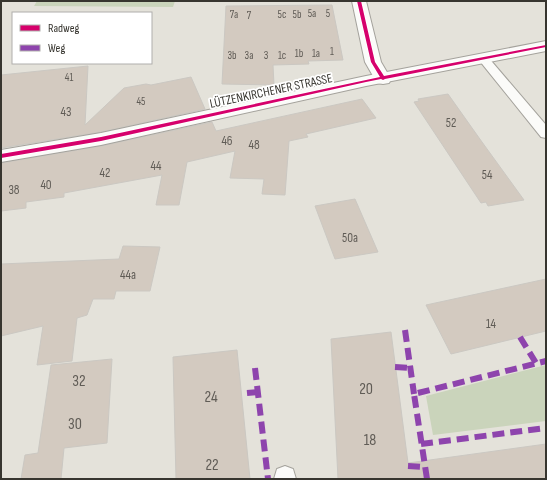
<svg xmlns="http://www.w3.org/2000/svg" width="547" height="480" font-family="'Sofia Sans Condensed',sans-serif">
  <rect width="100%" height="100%" fill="#e4e2da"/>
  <g fill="#cad4bb">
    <polygon points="37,1 175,1 173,7 34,6"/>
    <polygon points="546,365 546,421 433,435 426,396"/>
  </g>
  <g fill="#d3cac0" stroke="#cbc8c2">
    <polygon points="332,5 343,60 308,61 309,64 273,65 274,85 222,84 226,6"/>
    <polygon points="88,66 85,125 124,88 146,84 151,85 191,77 205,109 101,132 1,148 1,75"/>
    <polygon points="448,94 482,142 524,200 488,206 486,202 481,203 414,102 419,101 418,99"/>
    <polygon points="362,99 376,118 306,134 308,137 289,141 285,195 262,194 264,179 230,178 235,151 187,162 179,205 156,205 162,175 64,193 64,197 26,202 26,208 1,211 1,163 101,146 212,122 216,131"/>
    <polygon points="355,199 378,252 335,259 315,206"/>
    <polygon points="123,246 160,247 150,291 116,291 114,299 93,299 87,315 77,318 72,361 37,365 43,326 1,336 1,264 119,259"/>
    <polygon points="546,279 546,331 451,354 426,305"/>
    <polygon points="391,332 408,463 546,444 546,479 338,479 331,339"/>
    <polygon points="237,350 250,479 176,479 173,357"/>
    <polygon points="112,359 107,443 64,448 61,479 21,479 25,455 38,453 51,365"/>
  </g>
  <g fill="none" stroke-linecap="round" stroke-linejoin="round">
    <defs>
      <g id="lane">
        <polygon points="483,55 487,56 546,125 546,138 541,137 479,60 477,58 479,56"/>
        <polygon points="285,466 293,469 296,479 274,479 277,469"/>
      </g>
      <polygon id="street" points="352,1 366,1 381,62 391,79 389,83 383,84 377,83 365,62"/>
      <polygon id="secondary" points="546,41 546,51 366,86 101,145 1,162 1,150 101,133 366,76"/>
    </defs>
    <use href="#lane" stroke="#a4a29c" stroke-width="2"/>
    <use href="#street" stroke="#a4a29c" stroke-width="2"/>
    <use href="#secondary" stroke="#a4a29c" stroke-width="2"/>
    <use href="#lane" fill="#fbfbf9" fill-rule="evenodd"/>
    <use href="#street" fill="#fbfbf9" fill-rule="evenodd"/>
    <use href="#secondary" fill="#fbfbf9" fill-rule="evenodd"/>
    <g stroke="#8e44ad" stroke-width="6" stroke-dasharray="12 6" stroke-linecap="butt">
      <polyline points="405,330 414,394"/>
      <polyline points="520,337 536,363"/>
      <polyline points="395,367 410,368"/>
      <polyline points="255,368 268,479"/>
      <polyline points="247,393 258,392"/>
      <polyline points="421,444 546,428"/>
      <polyline points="408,466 425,467"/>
      <polyline points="427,479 414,394 546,361"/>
    </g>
    <defs>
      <polygon id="cycleway" points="357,1 361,1 375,62 384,76 546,45 546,47 385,79 383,80 381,79 366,82 101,141 1,158 1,154 101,137 380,77 371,62"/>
    </defs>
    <use href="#cycleway" stroke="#fff" stroke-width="2"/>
    <use href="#cycleway" fill="#d6006c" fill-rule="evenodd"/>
  </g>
  <g text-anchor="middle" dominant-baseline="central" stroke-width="3.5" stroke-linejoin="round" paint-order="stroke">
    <g font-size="11" fill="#605c56">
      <text x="312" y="13">5a</text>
      <text x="328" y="13">5</text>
      <text x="234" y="14">7a</text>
      <text x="282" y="14">5c</text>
      <text x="297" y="14">5b</text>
      <text x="249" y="15">7</text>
      <text x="332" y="51">1</text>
      <text x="299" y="53">1b</text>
      <text x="316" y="53">1a</text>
      <text x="232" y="55">3b</text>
      <text x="249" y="55">3a</text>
      <text x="266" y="55">3</text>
      <text x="282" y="55">1c</text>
      <text x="69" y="77">41</text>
      <text x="141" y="101">45</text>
    </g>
    <g font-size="13" fill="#37352f" stroke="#fff">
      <text transform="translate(271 91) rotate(-12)">LÜTZENKIRCHENER STRASSE</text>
    </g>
    <g font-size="13" fill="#605c56">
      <text x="66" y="112">43</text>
      <text x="451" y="123">52</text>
      <text x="227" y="141">46</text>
      <text x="254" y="145">48</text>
      <text x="156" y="166">44</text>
      <text x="105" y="173">42</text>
      <text x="487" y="175">54</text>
      <text x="46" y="185">40</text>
      <text x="14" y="190">38</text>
      <text x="350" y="238">50a</text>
      <text x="128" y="275">44a</text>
      <text x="491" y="324">14</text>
    </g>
    <g font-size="16" fill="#605c56">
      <text x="79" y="381">32</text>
      <text x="366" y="389">20</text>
      <text x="211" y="397">24</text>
      <text x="75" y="424">30</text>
      <text x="370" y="440">18</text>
      <text x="212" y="465">22</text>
    </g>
  </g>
  <rect width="547" height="480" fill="none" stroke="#37352f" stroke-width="4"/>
  <rect x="12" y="12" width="140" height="52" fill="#ffffff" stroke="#afaeac"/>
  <rect x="20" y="25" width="20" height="6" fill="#d6006c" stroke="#afaeac"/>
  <text x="48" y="32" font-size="12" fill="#37352f">Radweg</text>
  <rect x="20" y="45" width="20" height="6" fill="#8e44ad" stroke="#afaeac"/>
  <text x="48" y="52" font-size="12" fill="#37352f">Weg</text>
</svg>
